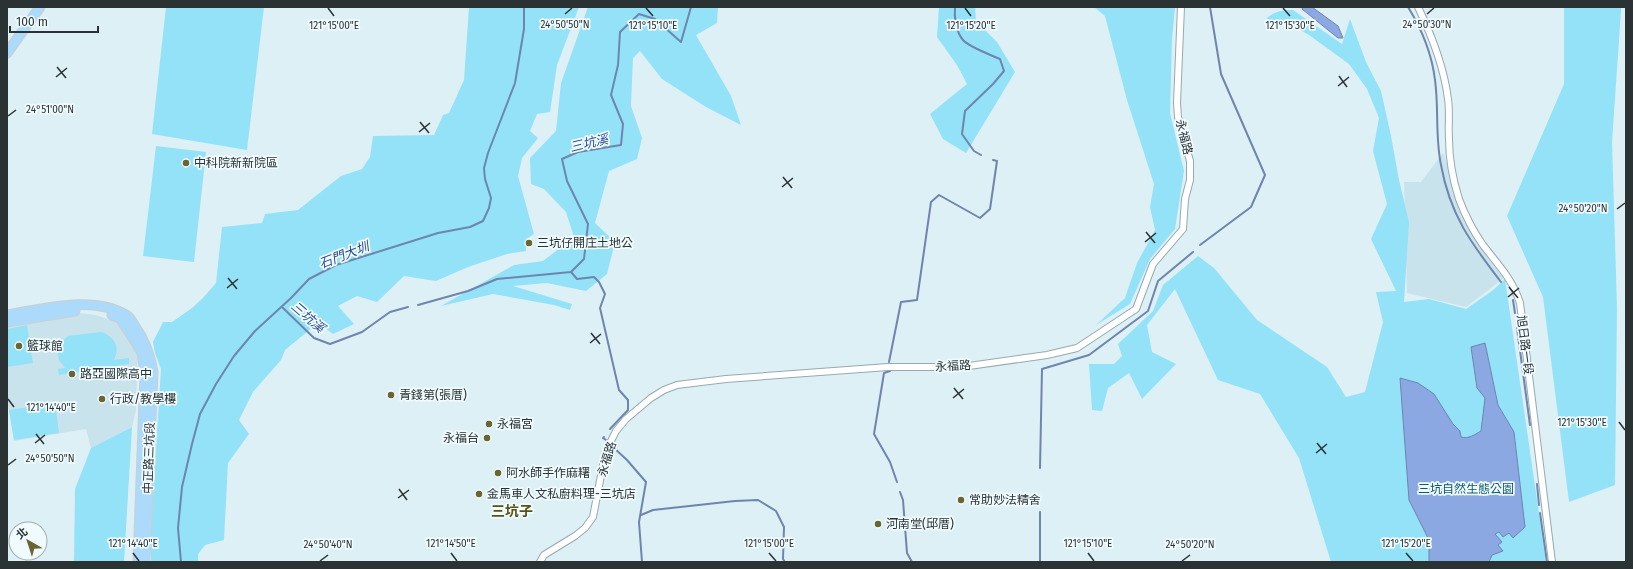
<svg xmlns="http://www.w3.org/2000/svg" width="1633" height="569" font-family="'Fira Sans','Noto Sans TC',sans-serif">
  <rect width="100%" height="100%" fill="#ddf0f5"/>
  <g fill="#c9e3ec">
    <polygon points="1443,153 1469,223 1504,278 1466,307 1407,293 1404,182 1421,182"/>
    <polygon points="79,313 96,315 119,323 138,350 136,410 132,427 91,448 86,429 14,441 7,399 7,325"/>
  </g>
  <g fill="#93e2f8">
    <polygon points="166,7 264,7 247,150 152,134"/>
    <polygon points="469,7 579,7 557,65 550,112 537,114 530,131 538,138 522,158 518,176 534,234 526,239 526,251 507,254 468,267 436,281 404,276 377,302 357,296 338,306 354,324 333,334 318,323 285,350 281,360 253,392 239,420 249,434 228,463 224,540 205,545 198,554 198,562 151,562 151,529 161,369 155,353 153,342 163,322 172,322 192,308 203,298 216,283 222,227 262,223 265,214 298,210 341,176 362,169 370,157 373,136 434,135 443,115 449,113 464,80"/>
    <polygon points="588,7 718,7 717,23 696,35 731,96 741,125 706,107 662,79 640,51 633,58 631,106 642,138 637,159 609,171 595,223 615,242 607,274 586,291 547,283 513,286 572,304 570,310 554,305 493,294 441,306 514,265 543,261 574,237 566,212 544,189 531,184 530,158 556,131 561,83"/>
    <polygon points="939,7 975,7 976,21 997,42 1015,72 966,153 943,139 930,114 967,84 957,65 937,37"/>
    <polygon points="1094,7 1175,7 1172,39 1170,113 1184,171 1175,229 1150,259 1130,304 1096,325 1125,298 1137,263 1155,230 1150,207 1154,184 1127,100 1105,16"/>
    <polygon points="1564,7 1621,7 1621,11 1612,142 1617,308 1615,485 1569,502 1543,297 1507,216 1564,84"/>
    <path d="M 1293,10 L 1342,44 L 1350,19 L 1366,62 L 1381,91 L 1391,136 L 1399,180 L 1409,222 L 1404,302 L 1429,299 L 1466,309 L 1492,291 L 1505,279 L 1546,562 L 1331,562 L 1299,458 L 1260,394 L 1218,380 L 1175,289 L 1147,325 L 1152,352 L 1176,364 L 1142,399 L 1129,373 L 1108,388 L 1102,411 L 1092,410 L 1089,364 L 1114,364 L 1122,356 L 1118,344 L 1153,311 L 1163,285 L 1198,256 L 1214,268 L 1257,320 L 1327,367 L 1346,397 L 1365,392 L 1383,322 L 1376,292 L 1396,291 L 1371,239 L 1387,204 L 1373,151 L 1379,118 L 1367,89 L 1349,64 L 1309,35 L 1288,23 L 1277,24 L 1268,22 L 1267,18 C 1275,11 1283,10 1293,10 Z"/>
    <polygon points="156,146 206,152 194,262 143,256"/>
    <polygon points="27,325 33,363 7,367 7,329"/>
    <path d="M 101,332 C 114,336 121,347 114,360 L 129,358 L 129,364 L 59,375 L 58,369 L 65,368 L 59,360 L 57,350 L 61,342 L 68,336 Z"/>
    <polygon points="55,403 59,433 14,440 9,410"/>
    <polygon points="132,427 124,562 74,562 75,489 91,448"/>
  </g>
  <g fill="#8ba8e3" stroke="#6e85ae">
    <polygon points="1303,7 1312,7 1338,26 1343,38 1338,38 1302,9"/>
    <path d="M 1485,343 L 1498,405 L 1514,432 L 1525,527 L 1513,538 L 1509,533 L 1503,537 L 1499,532 L 1495,534 L 1502,542 L 1498,545 L 1503,551 L 1492,555 L 1489,562 L 1429,562 L 1429,540 L 1409,500 L 1400,378 L 1418,383 L 1434,394 L 1453,424 L 1460,431 L 1461,437 C 1469,439 1474,435 1481,431 L 1485,398 L 1477,388 L 1471,347 Z"/>
  </g>
  <g fill="none" stroke-linecap="round" stroke-linejoin="round">
    <g stroke="#6e85ae" stroke-width="2">
      <path d="M 955,7 C 954,17 956,32 963,40 C 969,47 991,55 1000,59 L 1004,71 L 993,84 L 965,111 L 962,134 L 974,151 L 981,155"/>
      <path d="M 1408,7 C 1421,28 1432,55 1435,80 C 1439,108 1435,137 1441,165 C 1450,215 1471,243 1501,282"/>
      <polyline points="1200,245 1251,207 1265,175 1221,74 1210,7"/>
      <polyline points="571,272 577,279 594,277 599,282 605,294 600,308 619,390 628,400 628,410 610,429"/>
      <polyline points="1513,300 1515,313"/>
      <polyline points="418,305 468,291 497,279 571,272 584,259 588,224 567,181 562,159 578,152 621,145 623,124 611,95 618,65 620,32 639,14 655,19 681,42 691,7"/>
      <polyline points="282,307 314,338 330,344 362,332 390,312 408,307"/>
      <polyline points="1517,328 1530,425"/>
      <polyline points="889,362 901,302 917,300 931,202 939,195 980,218 990,209 997,161 993,160"/>
      <polyline points="890,371 884,373 874,434 890,462 897,482"/>
      <polyline points="604,437 603,438 606,440"/>
      <polyline points="614,448 627,460 646,482 639,522 642,562"/>
      <polyline points="1040,468 1042,369 1089,355 1148,311 1158,281 1193,252"/>
      <polyline points="1537,484 1539,505"/>
      <polyline points="900,492 903,500 907,553 912,562"/>
      <polyline points="1540,513 1547,562"/>
      <polyline points="641,515 653,510 735,501 758,500 776,511 784,527 783,559 785,562"/>
      <polyline points="181,562 178,528 182,487 192,444 200,414 216,384 234,356 255,331 291,298 309,279 336,265 438,233 470,227 483,221 489,208 491,198 485,179 484,168 488,153 515,83 524,29 524,7"/>
      <polyline points="1040,562 1040,512"/>
    </g>
    <defs>
      <g id="minor">
        <path d="M 1418,7 C 1432,36 1444,67 1448,99 C 1450,112 1448,126 1449,139 C 1449,159 1453,180 1459,199 C 1465,215 1473,231 1483,245 C 1498,265 1512,278 1520,303 L 1552,562"/>
        <polyline points="540,562 544,555 575,536 585,528 593,517 603,465 609,445 616,431 626,419 651,398 664,390 677,385 726,379 888,367 962,367 1047,355 1077,348 1136,309 1153,264 1183,229 1185,199 1190,180 1190,161 1178,117 1177,103 1181,7"/>
      </g>
      <g id="primary">
        <polyline points="7,53 40,7"/>
        <path d="M 7,315 C 44,309 93,295 126,315 C 130,317 132,322 134,325 C 145,340 150,354 153,372 L 145,562"/>
        <polyline points="112,315 120,318 137,344 142,353 145,373 138,562"/>
        <polyline points="7,322 75,311"/>
      </g>
    </defs>
    <use href="#minor" stroke="#98a9af" stroke-width="8"/>
    <use href="#primary" stroke="#cccece" stroke-width="11"/>
    <use href="#minor" stroke="#fff" stroke-width="6"/>
    <use href="#primary" stroke="#acdafa" stroke-width="9"/>
  </g>
  <path fill="none" stroke="#2b3234" stroke-width="1.5" d="M 328,8 L 334,16M 646,8 L 653,16M 965,8 L 971,16M 1283,8 L 1290,16M 565,14 L 572,8M 1427,14 L 1434,8M 57,67 L 66,78M 1339,76 L 1347,87M 56,77 L 67,68M 1338,86 L 1349,77M 8,116 L 16,110M 420,122 L 429,133M 419,132 L 430,123M 783,177 L 792,188M 782,187 L 793,178M 1617,209 L 1625,203M 1146,232 L 1155,243M 1145,242 L 1156,233M 228,278 L 237,289M 1509,287 L 1518,298M 227,288 L 238,279M 1508,297 L 1519,288M 591,333 L 600,344M 590,343 L 601,334M 954,388 L 963,399M 953,398 L 964,389M 8,399 L 14,407M 1619,422 L 1625,430M 36,434 L 44,444M 35,443 L 45,435M 1317,443 L 1326,454M 1316,453 L 1327,444M 8,465 L 16,459M 399,489 L 407,500M 398,498 L 409,490M 133,553 L 139,561M 451,553 L 457,561M 769,553 L 776,561M 1088,553 L 1094,561M 1406,553 L 1413,561M 320,561 L 328,555M 1182,561 L 1190,555"/>
  <g fill="#6a6430" stroke="#f0fbff" stroke-width="1.5">
    <circle cx="186" cy="163" r="4"/>
    <circle cx="529" cy="243" r="4"/>
    <circle cx="19" cy="346" r="4"/>
    <circle cx="72" cy="374" r="4"/>
    <circle cx="391" cy="395" r="4"/>
    <circle cx="102" cy="399" r="4"/>
    <circle cx="489" cy="424" r="4"/>
    <circle cx="487" cy="438" r="4"/>
    <circle cx="498" cy="473" r="4"/>
    <circle cx="479" cy="494" r="4"/>
    <circle cx="961" cy="500" r="4"/>
    <circle cx="878" cy="524" r="4"/>
  </g>
  <g text-anchor="middle" dominant-baseline="central" stroke-width="3.5" stroke-linejoin="round" paint-order="stroke">
    <g font-size="12" fill="#2b3234" stroke="#f0fbff">
      <text transform="translate(1184 137) rotate(76)">永福路</text>
      <text transform="translate(1525 345) rotate(83)">旭日路一段</text>
      <text transform="translate(953 366) rotate(-3)">永福路</text>
      <text transform="translate(149 458) rotate(-88)">中正路三坑段</text>
      <text transform="translate(607 459) rotate(-73)">永福路</text>
    </g>
    <g font-size="12" fill="#2b3234" stroke="#f0fbff" text-anchor="start">
      <text x="194" y="163">中科院新新院區</text>
      <text x="537" y="243">三坑仔開庄土地公</text>
      <text x="27" y="346">籃球館</text>
      <text x="80" y="374">路亞國際高中</text>
      <text x="399" y="395">青錢第(張厝)</text>
      <text x="110" y="399">行政/教學樓</text>
      <text x="497" y="424">永福宮</text>
      <text x="479" y="438" text-anchor="end">永福台</text>
      <text x="506" y="473">阿水師手作麻糬</text>
      <text x="487" y="494">金馬車人文私廚料理-三坑店</text>
      <text x="969" y="500">常助妙法精舍</text>
      <text x="886" y="524">河南堂(邱厝)</text>
    </g>
    <g font-size="12" fill="#0d596a" stroke="#f0fbff">
      <text x="1466" y="489">三坑自然生態公園</text>
    </g>
    <g font-size="13" font-style="italic" fill="#2c4c92" stroke="#f0fbff">
      <text transform="translate(589 143) rotate(-13)">三坑溪</text>
      <text transform="translate(344 255) rotate(-21)">石門大圳</text>
      <text transform="translate(308 317) rotate(41)">三坑溪</text>
    </g>
    <g font-size="14" font-weight="bold" fill="#585214" stroke="#f0fbff">
      <text x="512" y="511">三坑子</text>
    </g>
  </g>
  <g font-size="10" text-anchor="middle" fill="#2b3234" stroke="#f0fbff" stroke-width="3.5" stroke-linejoin="round" paint-order="stroke">
    <text x="565" y="28">24°50'50"N</text>
    <text x="1427" y="28">24°50'30"N</text>
    <text x="1290" y="29">121°15'30"E</text>
    <text x="334" y="29">121°15'00"E</text>
    <text x="653" y="29">121°15'10"E</text>
    <text x="971" y="29">121°15'20"E</text>
    <text x="50" y="113">24°51'00"N</text>
    <text x="1583" y="212">24°50'20"N</text>
    <text x="51" y="411">121°14'40"E</text>
    <text x="1582" y="426">121°15'30"E</text>
    <text x="50" y="462">24°50'50"N</text>
    <text x="133" y="547">121°14'40"E</text>
    <text x="451" y="547">121°14'50"E</text>
    <text x="769" y="547">121°15'00"E</text>
    <text x="1088" y="547">121°15'10"E</text>
    <text x="1406" y="547">121°15'20"E</text>
    <text x="328" y="548">24°50'40"N</text>
    <text x="1190" y="548">24°50'20"N</text>
  </g>
  <rect width="1633" height="569" fill="none" stroke="#2b3234" stroke-width="16"/>
  <g transform="translate(28 541) rotate(321)"><circle r="19" fill="#f0fbff" stroke="#a1abae"/>
  <path d="M0-3L7 15L0 10L-7 15Z" fill="#6a6430"/>
  <text y="-6" font-size="11" font-weight="bold" text-anchor="middle" fill="#2b3234">北</text>
  </g>
  <path d="M10 26v6h88v-6" fill="none" stroke="#2b3234" stroke-width="2"/>
  <text x="16" y="26" font-size="12" fill="#2b3234" stroke="#f0fbff" stroke-width="3" paint-order="stroke">100 m</text>
</svg>
